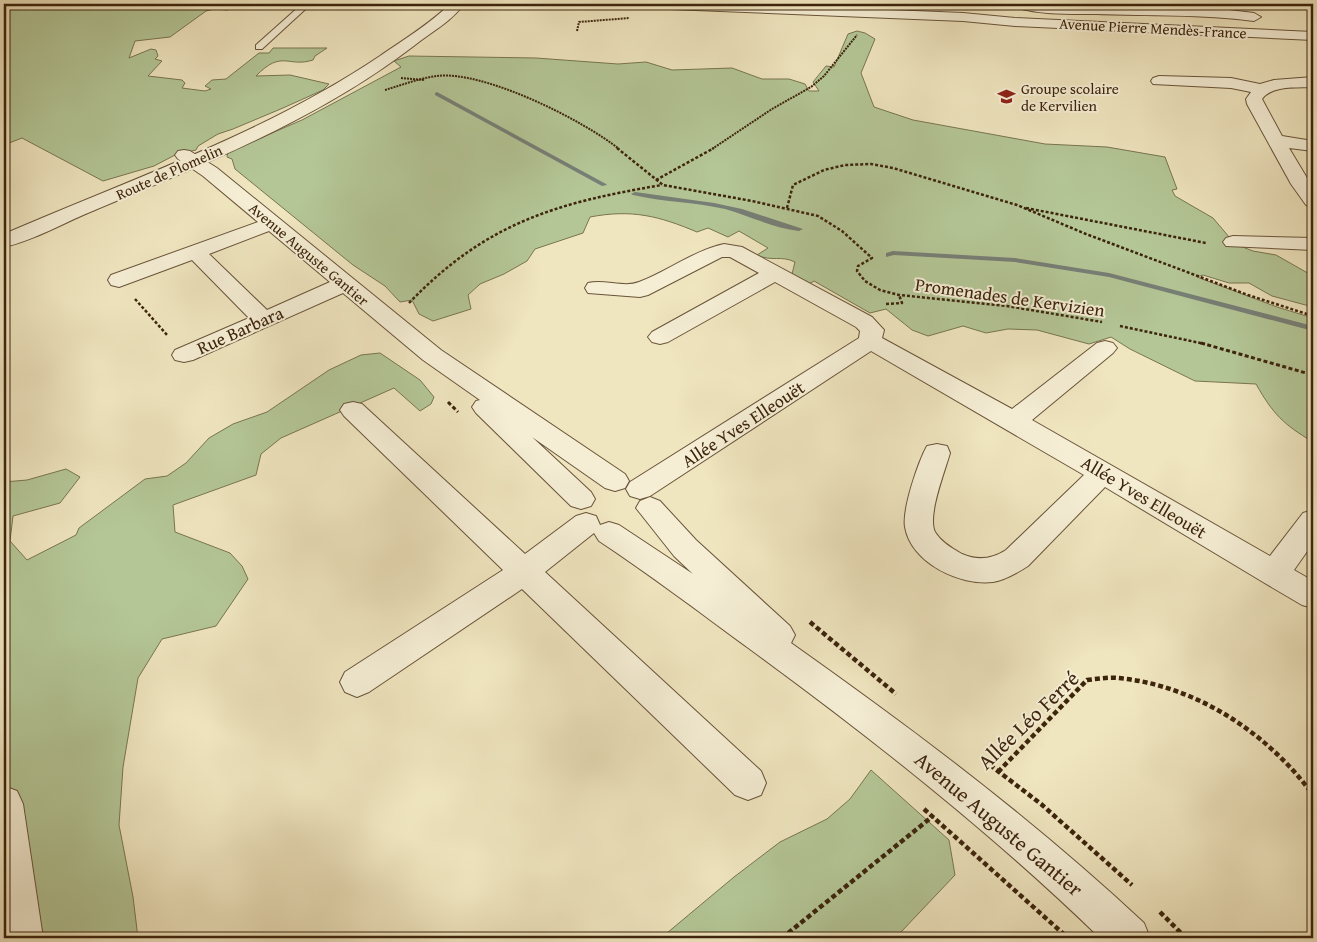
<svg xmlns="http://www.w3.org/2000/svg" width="1317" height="942" font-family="'Gentium Book Plus',serif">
  <rect width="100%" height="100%" fill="#efe5bf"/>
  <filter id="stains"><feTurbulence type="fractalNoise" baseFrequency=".004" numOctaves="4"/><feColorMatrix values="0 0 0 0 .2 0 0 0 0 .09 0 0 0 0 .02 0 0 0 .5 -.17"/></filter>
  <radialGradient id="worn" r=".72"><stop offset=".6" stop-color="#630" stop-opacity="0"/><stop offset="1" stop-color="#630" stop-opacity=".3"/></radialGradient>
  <g fill="#b4c696" stroke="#787551">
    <path d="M 4,4 L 235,4 L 228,10 L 214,9 L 206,11 L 170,37 L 135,41 L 129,58 L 151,49 L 156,50 L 158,56 L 155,59 L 162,61 L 148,76 L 182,80 L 185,83 L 182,88 L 205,91 L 211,89 L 205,86 L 212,80 L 226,79 L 259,53 L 269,53 L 273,48 L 327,48 L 315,56 L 313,60 C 288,68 282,49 256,76 L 290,75 L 329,84 L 323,90 L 283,108 L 233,129 L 218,134 L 198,146 L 196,150 L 175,155 L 154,166 L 103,181 L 22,138 L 4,145 Z"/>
    <path d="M 857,31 L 865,33 L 875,39 L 861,73 L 874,107 L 913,120 L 1045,144 L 1107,147 L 1165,157 L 1177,189 L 1172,190 L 1175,196 L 1213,218 L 1235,244 L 1253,251 L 1276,255 L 1313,276 L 1313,307 L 1272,296 L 1249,283 L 1229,283 L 1203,275 L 1197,277 L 1277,307 L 1313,318 L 1313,442 C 1283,424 1273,414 1256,384 L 1195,381 L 1130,349 L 1111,337 L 1089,344 L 1037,330 L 1008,329 L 986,333 L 963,326 L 928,336 L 912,330 L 886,309 L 870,313 L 814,281 L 809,284 L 792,274 L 795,262 C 781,255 772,262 757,255 L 768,248 L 739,231 L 728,237 L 708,228 L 697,232 C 659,216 632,209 590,217 L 583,233 L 535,249 L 527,261 L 504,274 L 480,284 L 468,295 L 471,309 L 433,321 L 419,314 L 412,300 L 400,302 L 385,286 L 353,265 L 235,169 L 232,159 L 227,157 L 228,152 L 302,120 L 401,67 L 394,61 L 409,56 L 536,58 L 618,64 L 646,62 L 672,70 L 732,68 L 762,79 L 789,79 L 805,84 L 809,91 L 819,91 L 813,82 L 826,66 L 834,67 L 848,34 Z"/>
    <polygon points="380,353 420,380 434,397 431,404 420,411 394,388 281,438 261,454 256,475 173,505 175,532 230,553 242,566 248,579 216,626 162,639 138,678 123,767 119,825 133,897 138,938 4,938 4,482 27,480 66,469 80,477 60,503 13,516 10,541 27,560 76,535 79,528 145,479 167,476 186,463 209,438 233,424 267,412 329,370 361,355"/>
    <polygon points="871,770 949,840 955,875 901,932 902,938 661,938 734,877 780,842 827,819 850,799"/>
  </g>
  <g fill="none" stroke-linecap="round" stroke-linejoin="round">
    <g fill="#777f76" fill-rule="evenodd">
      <polygon points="437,92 606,184 607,185 602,186 435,95 435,93"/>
      <path d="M 635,192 L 714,203 L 742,209 L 803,229 L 799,231 C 773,228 750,216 725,209 C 694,202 663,202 633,195 L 631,194 Z"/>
      <polygon points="893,251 1015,258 1109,273 1313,326 1313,331 1109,277 1015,262 894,255 886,257 886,253"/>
    </g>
    <defs>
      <polygon id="service" points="302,4 311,4 262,49 256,49 256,45"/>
      <g id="minor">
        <path d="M 1011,4 L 1212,8 L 1254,13 L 1261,17 L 1254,21 C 1202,14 1150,16 1097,14 C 1068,14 1041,15 1013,7 Z"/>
        <path d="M 1159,76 L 1231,78 L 1260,84 L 1274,80 L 1313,77 L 1313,87 C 1297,88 1272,85 1262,99 L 1282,136 L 1313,141 L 1313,151 L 1289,148 L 1313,188 L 1313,207 L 1306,205 L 1291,184 L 1247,104 L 1246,99 L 1251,92 L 1231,88 L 1153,84 L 1151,81 L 1153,78 Z"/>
        <path d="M 184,150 L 190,151 L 217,168 L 441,350 L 625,474 L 629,481 L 625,488 L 615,491 L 605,488 L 532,437 L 591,492 L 595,499 L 591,506 L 581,509 L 571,506 L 476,413 L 472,407 L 476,401 L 480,400 L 423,360 L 343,293 L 193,360 L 184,362 L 175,360 L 172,355 L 175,350 L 249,318 L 192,260 L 119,287 L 111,285 L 108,280 L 111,275 L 258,222 L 203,176 L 178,159 L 175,155 L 178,151 ZM 269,231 L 330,282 L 267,310 L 209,254 Z"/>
        <polygon points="1233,236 1313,238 1313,250 1226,246 1223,242 1226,238"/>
        <path d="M 724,244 L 742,247 L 872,317 L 884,330 L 882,338 L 1012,409 L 1097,343 L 1105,341 L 1113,343 L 1117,348 L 1113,353 L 1032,420 L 1270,556 L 1303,513 L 1313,510 L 1313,543 L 1294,570 L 1313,581 L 1313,608 L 1302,605 L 1263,582 L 1105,487 L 1028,566 C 1017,573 1005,580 993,582 C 960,586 911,563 905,527 C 902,510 918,462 927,446 L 937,444 L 947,446 L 950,453 C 945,471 927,516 935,532 C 941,542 953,549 962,554 C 978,561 992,559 1006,550 L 1084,475 L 871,351 L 650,496 L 640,499 L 630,496 L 626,489 L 630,482 L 859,338 L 860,331 L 856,327 L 775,282 L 668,342 L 660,344 L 652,342 L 648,337 L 652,332 L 759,273 L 730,257 L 722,257 L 648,295 L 640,297 L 588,293 L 585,288 L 588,283 C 604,279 624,288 639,282 C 668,271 693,251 724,244 Z"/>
        <path d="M 353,402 L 362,404 L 525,554 L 576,516 L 586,513 L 596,516 L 600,525 L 609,522 L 619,525 L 693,574 L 674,556 L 636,508 L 640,501 L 650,497 L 660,501 L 696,540 L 790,626 L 795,635 L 791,643 C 914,730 1034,820 1144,923 L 1150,938 L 1100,938 C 990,831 870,737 747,647 C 698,611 649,574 599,541 L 594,533 L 545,572 L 761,771 L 766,783 L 761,795 L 748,800 L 735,795 L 522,589 L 369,692 L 357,697 L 345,692 L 340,682 L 345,672 L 503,570 L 344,416 L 340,410 L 344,404 Z"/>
        <polygon points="4,786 17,791 23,804 43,938 4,938"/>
      </g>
      <g id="tertiary">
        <path d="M 450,4 L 464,4 C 451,22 431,32 415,45 C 319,119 205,164 95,210 C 67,221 33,241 4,247 L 4,234 C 131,179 264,134 380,56 C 403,40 430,24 450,4 Z"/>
        <polygon points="638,4 741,4 963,13 1015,18 1313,32 1313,40 1015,26 963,21 645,8"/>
      </g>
    </defs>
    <use href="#service" stroke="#695439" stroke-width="2"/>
    <use href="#minor" stroke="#695439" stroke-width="2"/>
    <use href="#tertiary" stroke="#695439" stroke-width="2"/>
    <g stroke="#3c240c" stroke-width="2" stroke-dasharray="2 1" stroke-linecap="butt">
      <polyline points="577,31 579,22 629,18"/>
      <polyline points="401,78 425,80"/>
      <path d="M 385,90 C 402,85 420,78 437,76 C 483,70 583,120 619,149"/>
      <polyline points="712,149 772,109 811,87 824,76 857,35"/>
    </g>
    <g stroke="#3c240c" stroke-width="2.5" stroke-dasharray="3 2" stroke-linecap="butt">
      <polyline points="617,148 663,185 752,201 818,216 842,231 872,258 858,266 857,271 865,281 880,290 899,295 1007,306 1102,322"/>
      <polyline points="656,180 714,148"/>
      <polyline points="787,208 793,185 824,170 845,165 871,164 893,168 1017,205 1086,234 1248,295 1313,316"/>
      <polyline points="1026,208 1206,243"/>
      <polyline points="135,299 168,336"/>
      <path d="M 409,303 C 486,223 555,203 662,185"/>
      <polyline points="886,304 902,303 899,295"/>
      <polyline points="1120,326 1205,344"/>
    </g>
    <g stroke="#3c240c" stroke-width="3" stroke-dasharray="4 2.5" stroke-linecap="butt">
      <polyline points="1201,343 1313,375"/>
      <polyline points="448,402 458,412"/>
    </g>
    <g stroke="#3c240c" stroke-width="4.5" stroke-dasharray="5 3" stroke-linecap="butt">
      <polyline points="810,622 896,694"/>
      <polyline points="990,765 1041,804 1132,885"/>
      <path d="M 998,772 L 1087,680 C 1097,679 1108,677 1118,678 C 1195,685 1268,733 1313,795"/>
      <polyline points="924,809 1068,938"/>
      <polyline points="1160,912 1186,938"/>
      <polyline points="782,938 933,816"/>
    </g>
    <use href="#service" fill="#f5eed5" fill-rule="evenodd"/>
    <use href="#minor" fill="#f5eed5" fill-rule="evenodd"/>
    <use href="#tertiary" fill="#f5eed5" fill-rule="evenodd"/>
  </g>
  <defs>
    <symbol id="school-bare" viewBox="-9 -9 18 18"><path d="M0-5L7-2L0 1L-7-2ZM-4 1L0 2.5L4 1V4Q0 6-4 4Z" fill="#8f2418" stroke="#f5eed5" stroke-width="2.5" paint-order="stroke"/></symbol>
  </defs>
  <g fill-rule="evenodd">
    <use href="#school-bare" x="994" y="84" width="25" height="25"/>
  </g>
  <g text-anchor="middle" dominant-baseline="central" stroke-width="4" stroke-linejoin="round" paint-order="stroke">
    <g font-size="15" fill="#3c240c" stroke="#f5eed5">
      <text transform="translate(1153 28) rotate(3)">Avenue Pierre Mendès-France</text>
      <text transform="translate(169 172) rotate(-24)">Route de Plomelin</text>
      <text transform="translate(309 254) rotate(40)">Avenue Auguste Gantier</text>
    </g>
    <g font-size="15" fill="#3c240c" stroke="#f5eed5" text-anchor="start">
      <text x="1021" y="88">Groupe scolaire<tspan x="1021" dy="17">de Kervilien</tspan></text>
    </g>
    <g font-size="18" fill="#3c240c" stroke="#f5eed5">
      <text transform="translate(1010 297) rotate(8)">Promenades de Kervizien</text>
      <text transform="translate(240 330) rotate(-24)">Rue Barbara</text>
      <text transform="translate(743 424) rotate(-33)">Allée Yves Elleouët</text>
      <text transform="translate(1144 497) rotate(31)">Allée Yves Elleouët</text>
    </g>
    <g font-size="21" fill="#3c240c" stroke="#f5eed5">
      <text transform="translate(1028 720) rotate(-44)">Allée Léo Ferré</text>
      <text transform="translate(999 824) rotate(40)">Avenue Auguste Gantier</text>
    </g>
  </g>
  <rect width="1317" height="942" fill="none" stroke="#efe5bf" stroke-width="20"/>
  <rect x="5" y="5" width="1307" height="932" fill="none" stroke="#3c240c" stroke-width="2.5"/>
  <rect x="10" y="10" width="1297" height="922" fill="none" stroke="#3c240c"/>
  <rect width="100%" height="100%" filter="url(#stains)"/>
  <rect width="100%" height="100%" fill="url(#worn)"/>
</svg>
